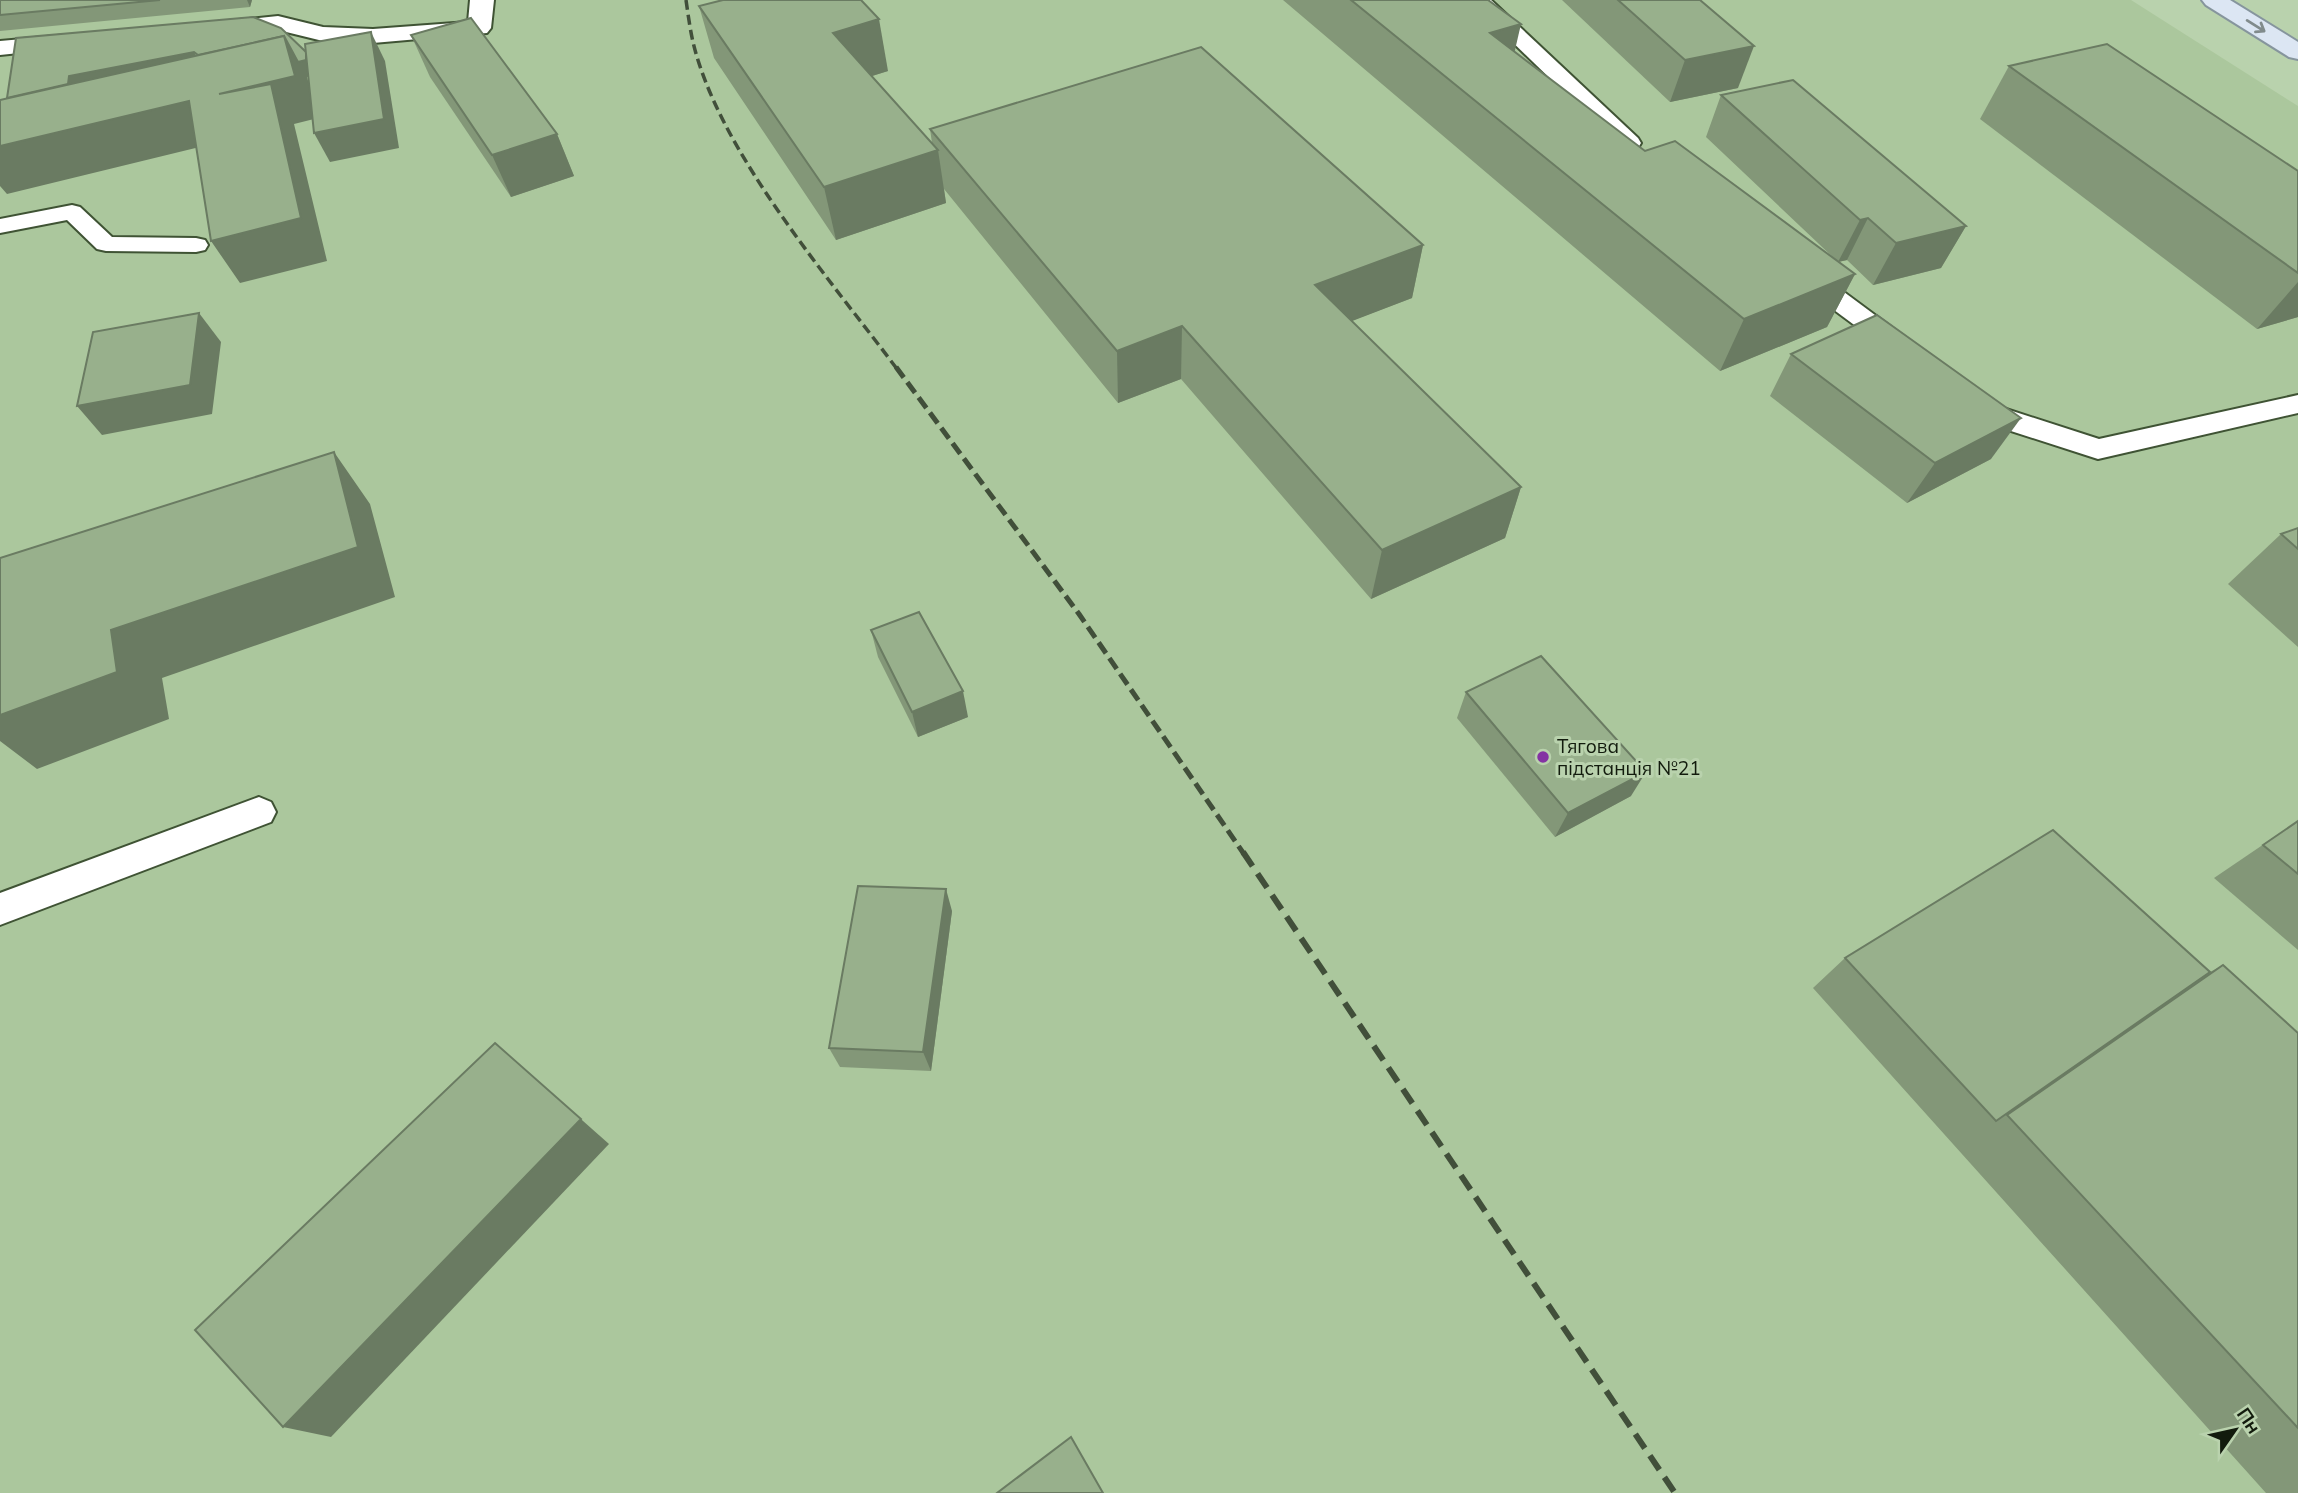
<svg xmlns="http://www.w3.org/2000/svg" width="2298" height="1493" font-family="Mulish,sans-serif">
  <rect width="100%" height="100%" fill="#b9d2ad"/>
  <polygon fill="#abc79d" points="0,0 2131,0 2298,106 2298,1493 0,1493"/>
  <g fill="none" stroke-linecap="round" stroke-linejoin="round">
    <defs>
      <g id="lane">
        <polygon points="1469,0 1491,0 1638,138 1641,143 1638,148 1622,148"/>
        <polygon points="72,205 80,207 112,237 196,238 205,240 208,245 205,250 196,252 106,251 97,249 67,220 0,233 0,219"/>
        <polygon points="1804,267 1813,269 1910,341 1914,347 1910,353 1901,356 1892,353 1795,281 1791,275 1795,269"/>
        <polygon points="2298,395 2298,413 2098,459 1980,421 1967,412 1963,405 1967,398 1977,396 2000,407 2099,439"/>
        <polygon points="259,797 271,802 276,812 271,822 0,925 0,893"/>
      </g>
      <g id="street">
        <polygon points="470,0 494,0 491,28 487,33 373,43 323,41 278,30 218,36 210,34 206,29 210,24 218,22 278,16 323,27 373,29 468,22"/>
        <polygon points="68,35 77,37 80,42 77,47 0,55 0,41"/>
      </g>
      <polygon id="primary" points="2202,0 2230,0 2298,42 2298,59 2289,57 2206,5"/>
    </defs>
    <use href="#lane" stroke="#3f5334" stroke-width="4"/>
    <use href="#street" stroke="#3f5334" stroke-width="4"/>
    <use href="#primary" stroke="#86959d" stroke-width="4"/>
    <use href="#lane" fill="#fff" fill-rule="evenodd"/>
    <use href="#street" fill="#fff" fill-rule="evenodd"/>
    <use href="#primary" fill="#dce6f3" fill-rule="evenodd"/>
    <path stroke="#414f3a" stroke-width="3.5" stroke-dasharray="10 5" stroke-linecap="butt" d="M 686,0 C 688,14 690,29 693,42 C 719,152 830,279 897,369"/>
    <polyline stroke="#414f3a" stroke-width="5" stroke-dasharray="13 6" stroke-linecap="butt" points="896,367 1079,614 1244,854"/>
    <polyline stroke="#414f3a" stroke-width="6" stroke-dasharray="17 9" stroke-linecap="butt" points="1243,852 1675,1493"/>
  </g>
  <g fill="#839778">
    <polygon points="0,0 252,0 250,7 0,31"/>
    <polygon points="1283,0 1488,0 1514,51 1645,151 1855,274 1827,327 1720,371"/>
    <polygon points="1562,0 1700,0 1738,88 1670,102"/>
    <polygon points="699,6 888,71 872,76 932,143 930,129 1423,245 1412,298 1351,321 1521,487 1505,538 1371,599 1181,379 1118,403 944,189 946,203 836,240 714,58"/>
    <polygon points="411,35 557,134 574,176 511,197 430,77"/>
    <polygon points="2009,66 2298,171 2298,317 2257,329 1980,119"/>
    <polygon points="1721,95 1966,226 1941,268 1873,285 1847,260 1838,262 1706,137"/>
    <polygon points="1791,354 1991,459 1907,503 1770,396"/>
    <polygon points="2298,528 2298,647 2228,584 2281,534"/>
    <polygon points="871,630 968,717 918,737 878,657"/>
    <polygon points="1466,692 1631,796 1555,837 1457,718"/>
    <polygon points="2298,821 2298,950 2214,878"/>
    <polygon points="952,911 931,1071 840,1067 829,1048"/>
    <polygon points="1845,958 2210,972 2223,965 2298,1033 2298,1493 2266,1493 1813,988"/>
  </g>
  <g fill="#6a7b62">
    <polygon points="247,0 252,0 250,7"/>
    <polygon points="879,19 888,71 843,85 833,33"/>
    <polygon points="1521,24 1509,76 1490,33"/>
    <polygon points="371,32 385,61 399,148 330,162 314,133"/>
    <polygon points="284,36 312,59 320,73 307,77 318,118 294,124 327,261 240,283 211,241 219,94"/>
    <polygon points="1754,46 1738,88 1670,102 1685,60"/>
    <polygon points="194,52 203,66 189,101 216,143 7,194 0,186 0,146 69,76"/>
    <polygon points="557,134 574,176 511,197 492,155"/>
    <polygon points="938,150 946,203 836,240 824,187"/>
    <polygon points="1868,218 1847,260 1838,262 1860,220"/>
    <polygon points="1966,226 1941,268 1873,285 1896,243"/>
    <polygon points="1423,245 1412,298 1308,338 1315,285"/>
    <polygon points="1855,274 1827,327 1720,371 1744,319"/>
    <polygon points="2298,282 2298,317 2257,329"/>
    <polygon points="199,313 221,342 212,414 102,435 77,406"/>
    <polygon points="1182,326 1181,379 1118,403 1117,351"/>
    <polygon points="2021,418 1991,459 1907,503 1935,463"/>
    <polygon points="334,452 370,504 395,597 162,678 169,719 37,769 0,741 0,715 111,630"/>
    <polygon points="1521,487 1505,538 1371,599 1382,550"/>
    <polygon points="963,691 968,717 918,737 912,712"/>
    <polygon points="1646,772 1631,796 1555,837 1568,813"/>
    <polygon points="946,889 952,911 931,1071 923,1052"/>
    <polygon points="495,1043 609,1144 331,1437 283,1427"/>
  </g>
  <g fill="#98b08c" stroke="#6a7b62" stroke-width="2">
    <polygon points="0,0 160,0 0,15"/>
    <polygon points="723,0 861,0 879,19 833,33 938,150 824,187 699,6"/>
    <polygon points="1351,0 1488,0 1521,24 1490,33 1645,151 1675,141 1855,274 1744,319"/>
    <polygon points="1618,0 1700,0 1754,46 1685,60"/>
    <polygon points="253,17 281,28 306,52 306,60 298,62 284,36 198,55 194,52 69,76 68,84 7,98 16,38"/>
    <polygon points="471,18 557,134 492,155 411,35"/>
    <polygon points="371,32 384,119 314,133 305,44"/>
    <polygon points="284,36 295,76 219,94 271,84 301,218 211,241 189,101 0,146 0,100"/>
    <polygon points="2107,44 2298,171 2298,273 2009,66"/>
    <polygon points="1201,47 1423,245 1315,285 1521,487 1382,550 1182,326 1117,351 930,129"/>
    <polygon points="1793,80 1966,226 1896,243 1868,218 1860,220 1721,95"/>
    <polygon points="199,313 190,385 77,406 93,332"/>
    <polygon points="1877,315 2021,418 1935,463 1791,354"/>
    <polygon points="334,452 358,547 111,630 117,672 0,715 0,558"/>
    <polygon points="2298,528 2298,549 2281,534"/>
    <polygon points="919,612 963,691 912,712 871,630"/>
    <polygon points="1541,656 1646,772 1568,813 1466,692"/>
    <polygon points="2298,821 2298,874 2263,845"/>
    <polygon points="2053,830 2210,972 1996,1121 1845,958"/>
    <polygon points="858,886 946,889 923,1052 829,1048"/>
    <polygon points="2223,965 2298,1033 2298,1428 2007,1115"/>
    <polygon points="495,1043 581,1119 283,1427 195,1330"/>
    <polygon points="1071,1437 1103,1493 997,1493"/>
  </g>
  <defs><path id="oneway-shaft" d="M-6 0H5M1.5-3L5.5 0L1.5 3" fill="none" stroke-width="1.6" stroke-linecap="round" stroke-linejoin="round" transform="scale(1.75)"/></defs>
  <use stroke="#818b8c" href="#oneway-shaft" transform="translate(2256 26) rotate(32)"/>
  <circle fill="#8433a3" stroke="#b9d2ad" stroke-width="2.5" cx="1543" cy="757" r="7"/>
  <g text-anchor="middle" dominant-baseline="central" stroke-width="6" stroke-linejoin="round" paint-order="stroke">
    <g font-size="19" fill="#121b0d" stroke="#b9d2ad" text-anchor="start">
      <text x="1557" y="746">Тягова<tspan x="1557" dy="22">пiдстанцiя №21</tspan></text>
    </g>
  </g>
  <g transform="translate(2235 1430) rotate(56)" stroke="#b9d2ad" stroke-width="5" paint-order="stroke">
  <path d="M0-5L12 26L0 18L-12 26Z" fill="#121b0d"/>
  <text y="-10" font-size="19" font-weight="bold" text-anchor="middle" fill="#121b0d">Пн</text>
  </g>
</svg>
